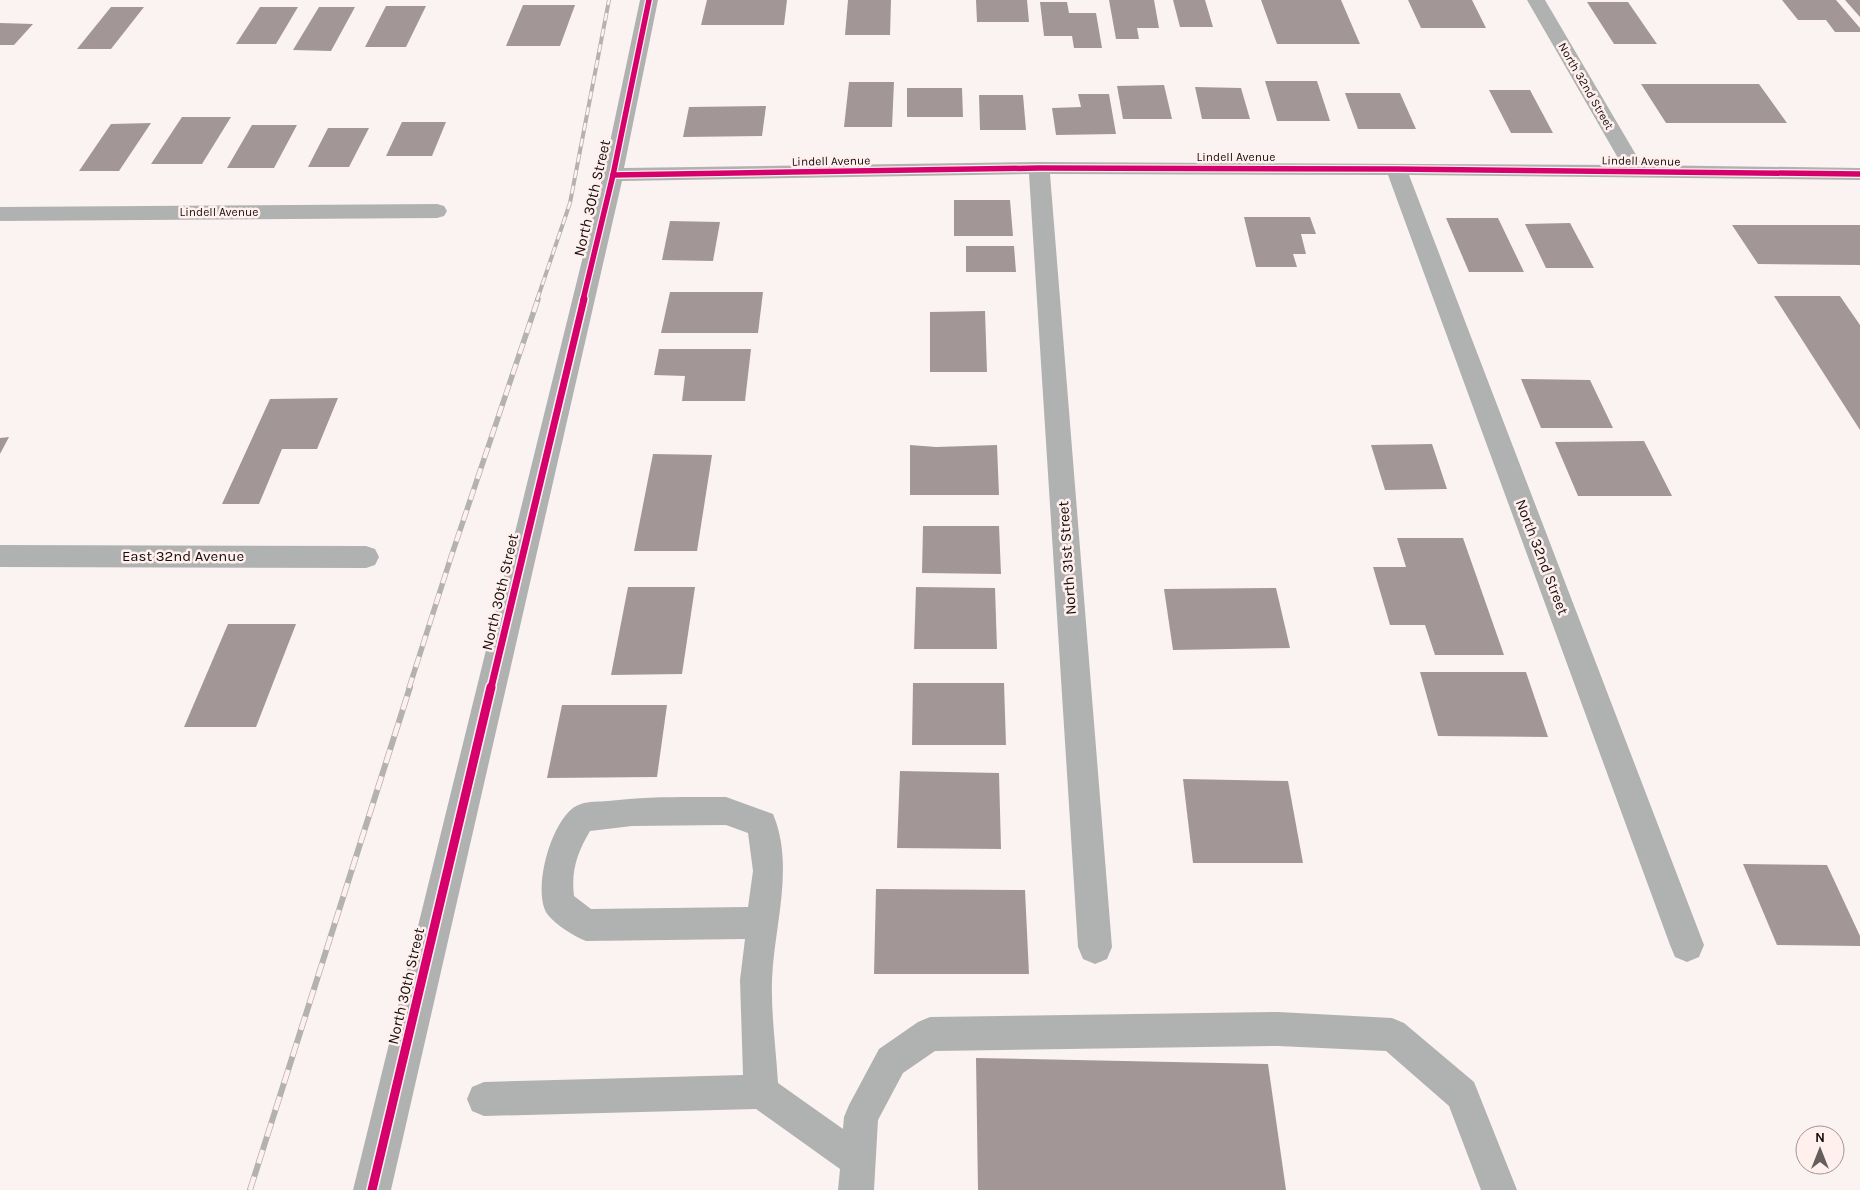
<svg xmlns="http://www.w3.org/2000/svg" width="1860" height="1190" font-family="Karla,sans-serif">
  <rect width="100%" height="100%" fill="#fbf3f2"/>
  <g fill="#a29796">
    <polygon points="707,0 787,0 784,25 701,25"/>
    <polygon points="848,0 891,0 890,35 845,35"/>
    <polygon points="976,0 1027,0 1029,22 977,22"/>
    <polygon points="1109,0 1154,0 1159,28 1137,28 1139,39 1116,39"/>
    <polygon points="1173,0 1205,0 1213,27 1180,27"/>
    <polygon points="1261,0 1341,0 1360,44 1277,44"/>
    <polygon points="1408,0 1472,0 1486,28 1421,28"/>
    <polygon points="1782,0 1836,0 1860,28 1860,32 1835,32 1826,20 1798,20"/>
    <polygon points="1845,0 1860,0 1860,17"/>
    <polygon points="1040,2 1067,2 1069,13 1096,13 1102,48 1074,48 1072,36 1044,36"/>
    <polygon points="1587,2 1628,2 1657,44 1614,44"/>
    <polygon points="523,5 575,5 560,46 506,46"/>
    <polygon points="386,6 426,6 406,47 365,47"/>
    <polygon points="111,7 144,7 111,49 77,49"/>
    <polygon points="260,7 298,7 276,44 236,44"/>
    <polygon points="319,7 355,7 331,51 293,50"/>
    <polygon points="0,23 33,24 14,45 0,45"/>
    <polygon points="1265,81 1317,81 1330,121 1277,121"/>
    <polygon points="849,82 894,82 892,127 844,127"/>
    <polygon points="1641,84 1759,84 1787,123 1666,123"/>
    <polygon points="1164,85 1172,119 1123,119 1117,86"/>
    <polygon points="1195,87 1241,88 1250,119 1202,119"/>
    <polygon points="907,88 962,88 963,117 907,117"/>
    <polygon points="1489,90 1530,90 1553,133 1511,133"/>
    <polygon points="1345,93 1400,93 1416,129 1358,129"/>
    <polygon points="1078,94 1109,94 1116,134 1056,135 1052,108 1081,107"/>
    <polygon points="979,95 1023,95 1026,130 980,130"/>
    <polygon points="766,106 762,136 683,137 689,107"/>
    <polygon points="182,117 231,117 202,164 151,164"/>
    <polygon points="402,122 446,122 432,156 386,156"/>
    <polygon points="151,123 119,171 79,171 111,124"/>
    <polygon points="252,125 297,125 274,168 227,168"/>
    <polygon points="328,128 369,128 349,167 308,167"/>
    <polygon points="954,200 1010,200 1013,236 954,236"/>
    <polygon points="1244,217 1310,217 1316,234 1301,234 1306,254 1293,254 1297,267 1256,267"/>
    <polygon points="1446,218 1498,218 1524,272 1469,272"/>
    <polygon points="670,221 720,222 713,261 662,260"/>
    <polygon points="1570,223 1594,268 1546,268 1525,224"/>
    <polygon points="1732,225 1860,225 1860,265 1758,264"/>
    <polygon points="966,246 1014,246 1016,272 966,272"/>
    <polygon points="670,292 763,292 758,333 661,333"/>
    <polygon points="1774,296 1840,296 1860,325 1860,430"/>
    <polygon points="985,311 987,372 930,372 930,312"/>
    <polygon points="659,349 751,349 745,401 682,401 685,376 654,375"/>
    <polygon points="1521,379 1590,380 1613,428 1541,428"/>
    <polygon points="338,398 317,449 282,449 259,504 222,504 270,399"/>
    <polygon points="9,437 0,454 0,438"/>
    <polygon points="1644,441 1672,496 1578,496 1555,442"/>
    <polygon points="1432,444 1447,489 1385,490 1371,445"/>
    <polygon points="910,445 936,447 997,445 999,495 910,495"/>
    <polygon points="653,454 712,455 697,551 634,551"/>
    <polygon points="923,526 999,526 1001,574 922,573"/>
    <polygon points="1397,538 1463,538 1504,655 1435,655 1425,625 1390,625 1373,567 1406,567"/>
    <polygon points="628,587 695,587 682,674 611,675"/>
    <polygon points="916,587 995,588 997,649 914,649"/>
    <polygon points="1276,588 1290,648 1173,650 1164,589"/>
    <polygon points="228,624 296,624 256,727 184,727"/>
    <polygon points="1420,672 1526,672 1548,737 1438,736"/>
    <polygon points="913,683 1004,683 1006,745 912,745"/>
    <polygon points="562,705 667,705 657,777 547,778"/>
    <polygon points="900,771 999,773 1001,849 897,848"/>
    <polygon points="1183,779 1288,781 1303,863 1193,863"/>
    <polygon points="1743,864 1827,865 1860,936 1860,946 1777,945"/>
    <polygon points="876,889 1025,890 1029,974 874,974"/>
    <polygon points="976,1058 1268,1064 1286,1190 978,1190"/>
  </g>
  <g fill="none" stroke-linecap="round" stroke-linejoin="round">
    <path fill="#b0b2b2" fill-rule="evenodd" d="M 726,797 L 773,814 C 795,866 774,926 772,980 C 771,1014 776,1049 778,1083 L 843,1129 L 844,1117 L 849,1105 L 879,1049 L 918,1022 L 930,1017 L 1278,1012 L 1392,1018 L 1404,1023 L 1474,1082 L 1517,1190 L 1481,1190 L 1449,1106 L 1386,1051 L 1278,1046 L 935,1051 L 903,1073 L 878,1120 L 874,1190 L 838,1190 L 840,1169 L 756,1109 L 484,1116 L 472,1111 L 467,1099 L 472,1087 L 484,1082 L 743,1075 L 740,980 L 745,939 L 586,941 C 574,936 557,926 548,915 C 530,892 553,811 581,804 C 589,801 599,802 608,801 C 647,796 686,797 726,797 ZM 726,825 L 748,833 L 753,871 L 748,907 L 591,909 L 574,896 C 571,871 577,853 590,831 L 632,826 Z"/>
    <g fill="#b0b2b2" fill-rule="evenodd">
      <polygon points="640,0 658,0 624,168 1039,162 1622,165 1527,0 1545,0 1642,165 1860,168 1860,180 1409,175 1704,945 1699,957 1687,962 1675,957 1670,945 1388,175 1050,174 1112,947 1107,959 1095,964 1083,959 1078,947 1029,174 622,181 391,1190 353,1190 603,175"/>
      <polygon points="437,204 444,206 447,211 444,216 437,218 0,221 0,207"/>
      <polygon points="0,545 366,546 375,549 379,557 375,565 366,568 0,567"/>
    </g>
    <defs>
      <polyline id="rail-far2" points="537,300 570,203 609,0"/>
      <polyline id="rail-far1" points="409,688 451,557 538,299"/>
      <polyline id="rail" points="250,1190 410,687"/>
    </defs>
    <use href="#rail-far2" stroke="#b3b2b1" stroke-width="4"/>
    <use href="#rail-far1" stroke="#b3b2b1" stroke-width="5.5"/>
    <use href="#rail" stroke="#b3b2b1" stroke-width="6"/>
    <use href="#rail-far2" stroke="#fff0ee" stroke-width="2.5" stroke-dasharray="8" stroke-linecap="butt"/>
    <use href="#rail-far1" stroke="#fff0ee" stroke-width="4" stroke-dasharray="11" stroke-linecap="butt"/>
    <use href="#rail" stroke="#fff0ee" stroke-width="4.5" stroke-dasharray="14" stroke-linecap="butt"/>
    <defs>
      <g id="cycleway-far2">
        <polyline points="613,175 1039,168 1396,169 1860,174"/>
        <polyline points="583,300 613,175 649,0"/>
      </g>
      <polyline id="cycleway-far1" points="491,688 584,299"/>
      <polyline id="cycleway" points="372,1190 491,687"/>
    </defs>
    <use href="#cycleway-far2" stroke="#fff0ee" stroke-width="8"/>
    <use href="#cycleway-far1" stroke="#fff0ee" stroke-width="10"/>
    <use href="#cycleway" stroke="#fff0ee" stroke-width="12"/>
    <use href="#cycleway-far2" stroke="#d6006c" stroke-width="5.5"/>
    <use href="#cycleway-far1" stroke="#d6006c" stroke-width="7"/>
    <use href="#cycleway" stroke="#d6006c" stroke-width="9"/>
  </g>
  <g text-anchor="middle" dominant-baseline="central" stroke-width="5" stroke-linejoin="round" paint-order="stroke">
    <g font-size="12" fill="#150e0d" stroke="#fff0ee">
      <text transform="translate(1586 86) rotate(60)">North 32nd Street</text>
      <text x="1236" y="157">Lindell Avenue</text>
      <text transform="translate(831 161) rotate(-1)">Lindell Avenue</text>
      <text transform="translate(1641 161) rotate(1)">Lindell Avenue</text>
      <text x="219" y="212">Lindell Avenue</text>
    </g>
    <g font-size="15" fill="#150e0d" stroke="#fff0ee">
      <text transform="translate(592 198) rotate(-77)">North 30th Street</text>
      <text x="183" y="556">East 32nd Avenue</text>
      <text transform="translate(1542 557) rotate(69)">North 32nd Street</text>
      <text transform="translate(1067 558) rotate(-94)">North 31st Street</text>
      <text transform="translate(500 592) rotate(-77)">North 30th Street</text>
      <text transform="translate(406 986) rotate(-77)">North 30th Street</text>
    </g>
  </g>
  <g transform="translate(1820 1150)"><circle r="24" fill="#fff0ee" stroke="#a19694"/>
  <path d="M0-4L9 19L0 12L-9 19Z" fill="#665e5d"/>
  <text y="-8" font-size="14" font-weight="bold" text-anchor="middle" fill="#150e0d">N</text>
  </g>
</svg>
